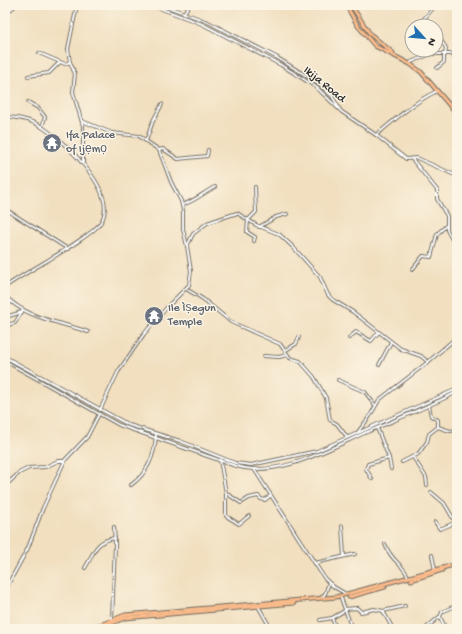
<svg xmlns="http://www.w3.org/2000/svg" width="462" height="634" font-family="'Gochi Hand',sans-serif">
  <rect width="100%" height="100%" fill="#fcf5e5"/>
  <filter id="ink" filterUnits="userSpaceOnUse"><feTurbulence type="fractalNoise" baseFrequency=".025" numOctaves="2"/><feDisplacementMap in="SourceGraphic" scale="8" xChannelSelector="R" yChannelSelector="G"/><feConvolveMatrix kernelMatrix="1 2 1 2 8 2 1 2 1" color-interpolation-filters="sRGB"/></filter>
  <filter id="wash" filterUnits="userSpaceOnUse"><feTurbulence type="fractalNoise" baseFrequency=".012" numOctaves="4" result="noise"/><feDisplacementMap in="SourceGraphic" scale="16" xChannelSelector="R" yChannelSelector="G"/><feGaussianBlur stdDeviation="0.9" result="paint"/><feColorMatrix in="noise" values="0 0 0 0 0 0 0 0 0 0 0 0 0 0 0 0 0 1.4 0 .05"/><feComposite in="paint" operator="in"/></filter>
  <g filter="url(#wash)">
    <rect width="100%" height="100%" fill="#f1dfbf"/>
  </g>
  <g filter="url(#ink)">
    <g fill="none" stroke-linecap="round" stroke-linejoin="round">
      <defs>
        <g id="minor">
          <polyline points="77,5 68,49 70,62 75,74 73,92 83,126 83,162"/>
          <polyline points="184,13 189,5"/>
          <polyline points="5,14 16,5"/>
          <polyline points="422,26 422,21 436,5"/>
          <polyline points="439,37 446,48 445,55"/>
          <polyline points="39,53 65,64 70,62"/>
          <polyline points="411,62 431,54 452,54 457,62"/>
          <polyline points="437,68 444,62 444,55"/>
          <polyline points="28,76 49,73 60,62"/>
          <polyline points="28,102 38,108 45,117 42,127"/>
          <polyline points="454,108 457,102"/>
          <path d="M 5,117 C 15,117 25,119 35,123 C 60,136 120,191 101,222 C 96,230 87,235 80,240 C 56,257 29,270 5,287"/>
          <polyline points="82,121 112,133 139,136 159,150 171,182 181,201 183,210 183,229 187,246"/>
          <path d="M 376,135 C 396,119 414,102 437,91"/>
          <polyline points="146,141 153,121 162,104"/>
          <polyline points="159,150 163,149 178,159 207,156 208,150"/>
          <path d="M 182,205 C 195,201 203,193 215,187"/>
          <polyline points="5,209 68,249"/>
          <polyline points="259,227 276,217 287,214"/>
          <polyline points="254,241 255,237 247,232 248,220 256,212 255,187"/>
          <polyline points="187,246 193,234 207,223 237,213 256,225 279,234 293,247 320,277 328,295 333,300 353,312 401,349 421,356 428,362"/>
          <polyline points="412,270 423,256 431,257 437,234 447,225"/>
          <polyline points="186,289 203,299 231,322 280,344 290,358 300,361 314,377 326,398 330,420 337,424 347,437"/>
          <path d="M 5,296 C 29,320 58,321 88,332"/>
          <polyline points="5,319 9,316 22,312"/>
          <polyline points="5,330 10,324 15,323 23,310"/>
          <polyline points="349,338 356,332 371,341 378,333"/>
          <polyline points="286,350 296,344 299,337"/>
          <polyline points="264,356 279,357 287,355"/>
          <polyline points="379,365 391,342"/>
          <polyline points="338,380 365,392 375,405"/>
          <polyline points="438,427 450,431 457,430"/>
          <polyline points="377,428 389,458"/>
          <polyline points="413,457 426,477 427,485"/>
          <polyline points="220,460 226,493 226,516 239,524 249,516"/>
          <polyline points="402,462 418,454 427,442 429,434 438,427 438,420 431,416 429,406"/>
          <polyline points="372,479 366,469 368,464 389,458 391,469"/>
          <path d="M 131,485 C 148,473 155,454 156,434"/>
          <polyline points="5,486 19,473 29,468 45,467 58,461 64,461"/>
          <polyline points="431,492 444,503 457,525"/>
          <polyline points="226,493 241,503 249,498 258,496 261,499 265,500 270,496"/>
          <polyline points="435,522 440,529 457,522"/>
          <polyline points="342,526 344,556"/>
          <path d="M 385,544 C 391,562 403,563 408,577"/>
          <polyline points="432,555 435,570"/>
          <polyline points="315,563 355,554"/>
          <path d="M 85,568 C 94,554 94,541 115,538"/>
          <polyline points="258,606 271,629"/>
          <polyline points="345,609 357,608 361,612 374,609 383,611 393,629"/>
          <polyline points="383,611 405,606"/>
          <polyline points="332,618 336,629"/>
          <polyline points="112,619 115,545 114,527"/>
          <polyline points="320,620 332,618 346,610"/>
          <polyline points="425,629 439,617"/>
          <polyline points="446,629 440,617 442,612 457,605"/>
        </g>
        <g id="tertiary">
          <polyline points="151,5 202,24 281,65 316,87 342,112 376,135 406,159 417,158 457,176"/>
          <polyline points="163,5 208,22 276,57 318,83 332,96 339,108"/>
          <polyline points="412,159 437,190 437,199 447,216 447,230 454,243 457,259"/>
          <polyline points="5,357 129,425 180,441 235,463 251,465 317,451 457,389"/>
          <path d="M 5,361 L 119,425 L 233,465 C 277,480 328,449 367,432 C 397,419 428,407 457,392"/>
          <polyline points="100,410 118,372 144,334 169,305 189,285 191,271 187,246"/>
          <polyline points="358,432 370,416 379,400 428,362 457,337"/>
          <polyline points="254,469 325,579 334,587 346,594"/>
          <polyline points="5,590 28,548 43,508 65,460 87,437 99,414"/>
          <polyline points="321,598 325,594 329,583"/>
          <polyline points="341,598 352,629"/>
        </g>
        <g id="primary">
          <polyline points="346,5 358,26 375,46 410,64 421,72 457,114"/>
          <polyline points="351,5 370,34 393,53"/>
          <polyline points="411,580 442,570"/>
          <polyline points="349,597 385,587"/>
          <polyline points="90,629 125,615 336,597 457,564"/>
          <polyline points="97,629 125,618 294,603"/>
        </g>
      </defs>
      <use href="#minor" stroke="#706a5f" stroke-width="4"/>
      <use href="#tertiary" stroke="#706a5f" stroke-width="4"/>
      <use href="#primary" stroke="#706a5f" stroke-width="5"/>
      <use href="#minor" stroke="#fff" stroke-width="2"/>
      <use href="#tertiary" stroke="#fff" stroke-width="2"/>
      <use href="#primary" stroke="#fabb8b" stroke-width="3"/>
    </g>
  </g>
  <defs>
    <symbol id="temple-disc" viewBox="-11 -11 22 22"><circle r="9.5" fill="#6b7280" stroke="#fcf5e5"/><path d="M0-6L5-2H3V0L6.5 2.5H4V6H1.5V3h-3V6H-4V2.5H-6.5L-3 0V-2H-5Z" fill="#fff"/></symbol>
  </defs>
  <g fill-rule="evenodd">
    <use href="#temple-disc" x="41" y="132" width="22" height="22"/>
    <use href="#temple-disc" x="143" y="305" width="22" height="22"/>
  </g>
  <g text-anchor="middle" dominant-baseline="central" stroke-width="3" stroke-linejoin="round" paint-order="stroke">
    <g font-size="12" fill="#2b2b2b" stroke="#fcf5e5">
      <text transform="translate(324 85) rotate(39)">Ikija Road</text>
    </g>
    <g font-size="12" fill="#5b616d" stroke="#fcf5e5" text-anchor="start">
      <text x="66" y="136">Ifa Palace<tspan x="66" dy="14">of Ijẹmọ</tspan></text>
      <text x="168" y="309">Ile Ìṣegun<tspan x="168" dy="14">Temple</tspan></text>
    </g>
  </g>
  <rect width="462" height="634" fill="none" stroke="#fcf5e5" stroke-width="20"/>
  <g transform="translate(424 38) rotate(117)"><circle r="19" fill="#fcf5e5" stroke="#a8a49b"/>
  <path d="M0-3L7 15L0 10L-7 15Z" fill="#1f6fb2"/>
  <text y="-6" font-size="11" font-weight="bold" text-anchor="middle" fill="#2b2b2b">N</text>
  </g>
</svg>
